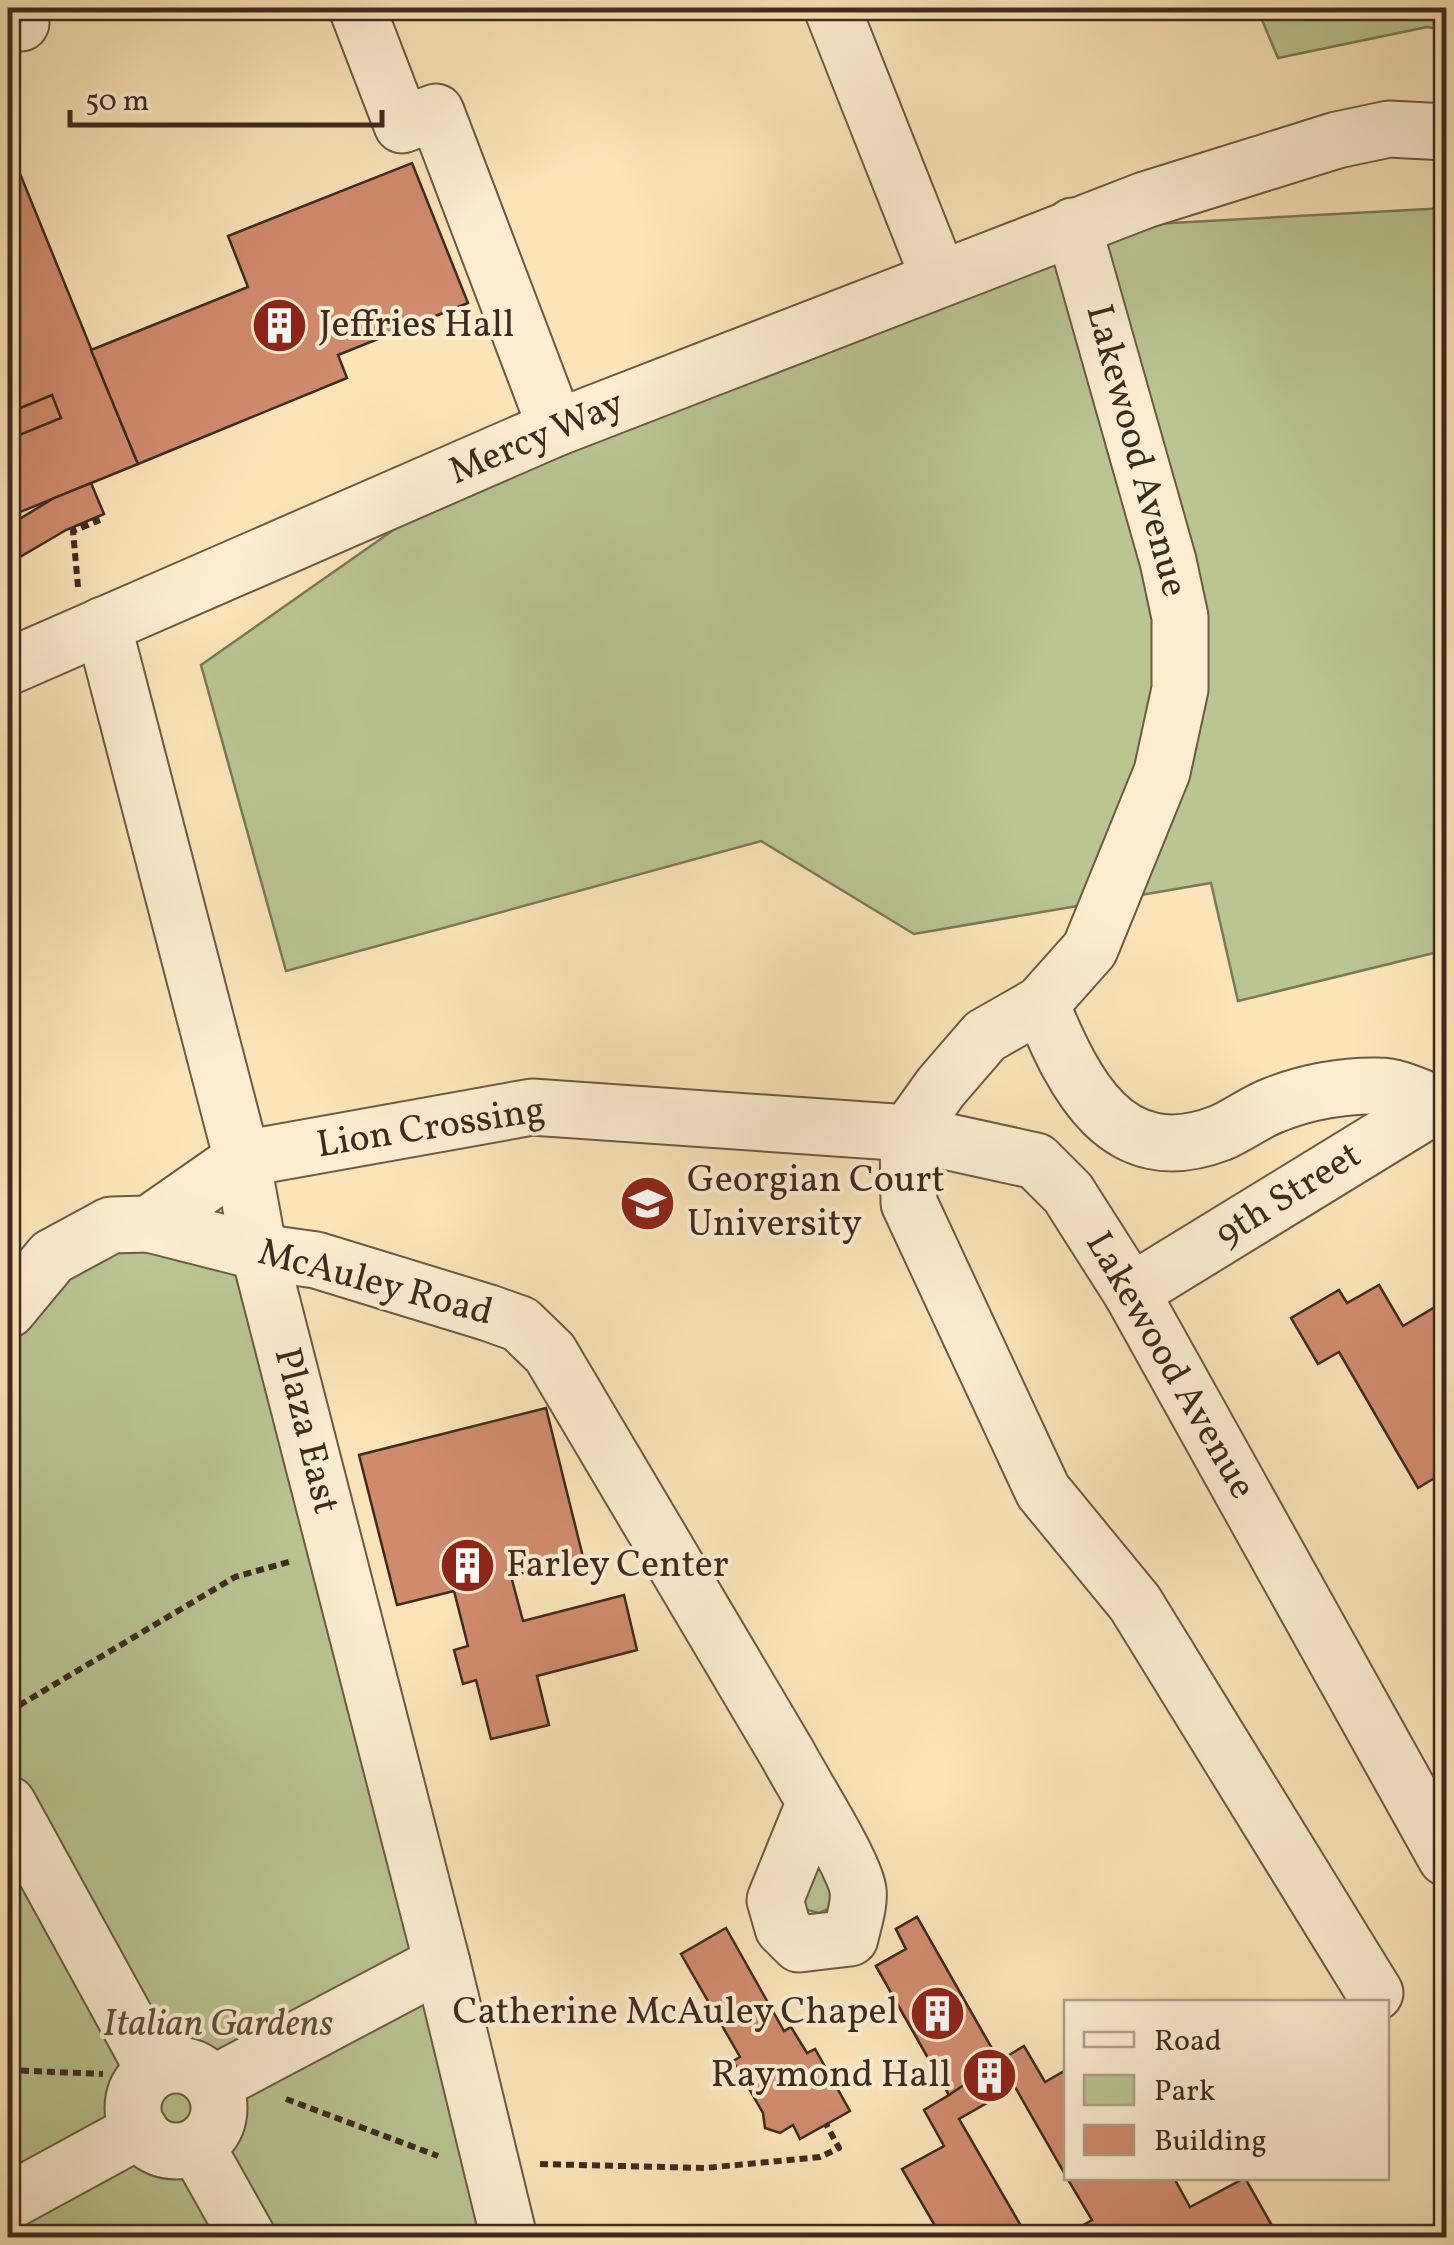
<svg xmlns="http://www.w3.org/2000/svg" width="1454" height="2245" font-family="Vollkorn,serif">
  <rect width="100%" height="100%" fill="#fae4b8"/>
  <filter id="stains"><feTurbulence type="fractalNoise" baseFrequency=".002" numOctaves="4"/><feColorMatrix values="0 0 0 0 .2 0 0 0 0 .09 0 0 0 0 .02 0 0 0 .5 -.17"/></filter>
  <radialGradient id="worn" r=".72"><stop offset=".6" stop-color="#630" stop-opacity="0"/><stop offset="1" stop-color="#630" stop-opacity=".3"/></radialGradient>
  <g fill="#bac592" stroke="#7c7858" stroke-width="2.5">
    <polygon points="1257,8 1446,8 1446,30 1427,27 1278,58"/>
    <polygon points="1446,208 1446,950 1238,1001 1211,883 914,934 761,841 286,971 201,665 536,430 1116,226"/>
    <polygon points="167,1240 249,1281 487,2237 8,2238 8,1335 77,1259"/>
    <polygon points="824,1857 835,1906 819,1913 800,1908 807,1863"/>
  </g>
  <g fill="#d08b6d" stroke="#3e2b1f" stroke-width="2.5">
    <polygon points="12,154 138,464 8,517 8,156"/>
    <polygon points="412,163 468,303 338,355 347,378 138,464 91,350 248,287 228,236"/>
    <polygon points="52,395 61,418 12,438 8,413"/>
    <polygon points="91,483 104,514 66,530 8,564 8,526 54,498"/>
    <polygon points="1379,1285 1403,1326 1440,1304 1446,1315 1446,1471 1418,1488 1339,1352 1318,1364 1291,1318 1339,1290 1347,1303"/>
    <polygon points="546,1408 583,1557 511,1576 523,1621 624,1595 637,1650 537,1676 549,1725 491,1739 476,1680 463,1684 454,1650 468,1646 454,1591 397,1605 359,1455"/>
    <polygon points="917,1917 999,2061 1024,2046 1045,2082 1066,2070 1066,2176 1015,2087 959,2119 1028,2238 942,2238 902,2169 944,2146 924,2110 949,2095 876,1966 906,1949 896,1929"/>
    <polygon points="917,1917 999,2061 949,2095 876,1966 906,1949 896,1929"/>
    <polygon points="726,1928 784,2031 791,2027 807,2053 815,2049 850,2111 800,2139 793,2125 780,2133 765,2128 763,2113 733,2061 740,2057 681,1954"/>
    <polygon points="1067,2178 1174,2178 1190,2207 1245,2178 1279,2238 1061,2238 1092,2220"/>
  </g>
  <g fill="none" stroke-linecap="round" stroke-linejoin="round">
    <defs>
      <g id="minor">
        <polyline points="15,8 21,23"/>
        <polyline points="357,8 402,125 436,112 556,428"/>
        <polyline points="832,8 939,278"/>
        <polyline points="103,625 242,1159 259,1252 442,1963 509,2238"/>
        <polyline points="8,667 556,428 1145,200 1337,140 1389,129 1446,132"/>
        <path d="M 1041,1004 C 1074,1084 1116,1173 1220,1133 C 1239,1125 1255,1112 1274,1105 C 1306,1092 1345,1085 1379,1086 C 1398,1086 1420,1098 1438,1104"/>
        <polyline points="908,1133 941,1087 985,1036 1041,1004 1090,949 1162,772 1180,689 1180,617 1168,561 1073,226"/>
        <polyline points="908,1133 909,1203 1043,1491 1135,1603 1375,1993"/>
        <path d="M 149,1224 L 259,1252 L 316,1260 L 489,1313 L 520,1324 L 550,1353 L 788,1755 C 803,1784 854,1863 858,1890 C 860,1904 853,1924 850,1938 L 799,1944 L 783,1928 L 775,1900 L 814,1804"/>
        <polyline points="1131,1292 1446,1099"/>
        <polyline points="8,1310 52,1257 111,1225 149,1224 242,1159 532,1107 908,1133 1036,1161 1068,1193 1131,1292 1446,1858"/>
        <polyline points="8,1804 154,2070"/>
        <circle cx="176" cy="2108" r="43"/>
        <polyline points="213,2084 442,1963"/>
        <polyline points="197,2147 248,2238"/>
        <polyline points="8,2202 140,2130"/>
      </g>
    </defs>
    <use href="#minor" stroke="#6d5945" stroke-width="59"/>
    <g stroke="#3e2b1f" stroke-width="6" stroke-dasharray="8 5" stroke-linecap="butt">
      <polyline points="78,587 73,531 100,520"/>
      <polyline points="8,1712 235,1577 292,1561"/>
      <polyline points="8,1739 18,1757"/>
      <polyline points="8,2070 103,2074"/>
      <polyline points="286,2099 438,2156"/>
      <polyline points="540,2164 705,2168 820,2157 839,2148 826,2124"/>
    </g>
    <use href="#minor" stroke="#fcedd1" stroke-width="55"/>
  </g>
  <defs>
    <symbol id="building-disc" viewBox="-11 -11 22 22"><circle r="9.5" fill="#8f2418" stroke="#fcedd1"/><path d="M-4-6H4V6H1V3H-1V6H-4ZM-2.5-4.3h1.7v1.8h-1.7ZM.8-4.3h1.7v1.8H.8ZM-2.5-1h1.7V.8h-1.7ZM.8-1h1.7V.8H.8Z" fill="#fff"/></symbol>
    <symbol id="university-disc" viewBox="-11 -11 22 22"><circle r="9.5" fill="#8f2418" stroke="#fcedd1"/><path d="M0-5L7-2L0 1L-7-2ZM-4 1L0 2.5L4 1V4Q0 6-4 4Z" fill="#fff"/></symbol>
  </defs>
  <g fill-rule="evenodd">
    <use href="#building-disc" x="248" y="294" width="63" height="63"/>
    <use href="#university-disc" x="616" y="1172" width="63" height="63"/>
    <use href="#building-disc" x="436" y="1534" width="63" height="63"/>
    <use href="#building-disc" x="906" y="1982" width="63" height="63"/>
    <use href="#building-disc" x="958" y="2044" width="63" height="63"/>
  </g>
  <g text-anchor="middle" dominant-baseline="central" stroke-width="8" stroke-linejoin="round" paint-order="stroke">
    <g font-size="38" fill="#3e2b1f" stroke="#fcedd1" text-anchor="start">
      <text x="319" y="326">Jeffries Hall</text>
      <text x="687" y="1181">Georgian Court<tspan x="687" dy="44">University</tspan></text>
      <text x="506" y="1566">Farley Center</text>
      <text x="898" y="2013" text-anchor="end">Catherine McAuley Chapel</text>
      <text x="951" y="2076" text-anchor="end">Raymond Hall</text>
    </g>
    <g font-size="38" fill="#3e2b1f" stroke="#fcedd1">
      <text transform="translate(537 439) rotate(-23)">Mercy Way</text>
      <text transform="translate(1135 451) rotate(75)">Lakewood Avenue</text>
      <text transform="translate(431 1129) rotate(-9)">Lion Crossing</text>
      <text transform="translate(1289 1196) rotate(-32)">9th Street</text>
      <text transform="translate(375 1284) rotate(15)">McAuley Road</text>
      <text transform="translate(1169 1366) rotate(60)">Lakewood Avenue</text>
      <text transform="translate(305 1431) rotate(76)">Plaza East</text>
    </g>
    <g font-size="38" font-style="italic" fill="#5d523c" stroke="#fcedd1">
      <text x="218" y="2025">Italian Gardens</text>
    </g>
  </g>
  <rect width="1454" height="2245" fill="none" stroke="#fae4b8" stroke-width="40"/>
  <rect x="10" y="10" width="1434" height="2225" fill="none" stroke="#3e2b1f" stroke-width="5"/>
  <rect x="20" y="20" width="1414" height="2205" fill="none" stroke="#3e2b1f" stroke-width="2.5"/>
  <rect x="1064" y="2000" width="325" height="180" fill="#fcedd1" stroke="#b09f8a" stroke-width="2.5"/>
  <rect x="1084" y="2032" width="50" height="15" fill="#fcedd1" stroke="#b09f8a" stroke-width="2.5"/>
  <text x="1154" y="2050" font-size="30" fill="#3e2b1f">Road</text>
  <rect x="1084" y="2075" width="50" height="30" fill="#bac592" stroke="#b09f8a" stroke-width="2.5"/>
  <text x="1154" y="2100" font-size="30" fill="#3e2b1f">Park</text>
  <rect x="1084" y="2125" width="50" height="30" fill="#d08b6d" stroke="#b09f8a" stroke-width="2.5"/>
  <text x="1154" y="2150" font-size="30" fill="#3e2b1f">Building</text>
  <path d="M70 110v15h312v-15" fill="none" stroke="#3e2b1f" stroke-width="5"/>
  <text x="85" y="110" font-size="30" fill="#3e2b1f" stroke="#fcedd1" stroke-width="8" paint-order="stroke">50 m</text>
  <rect width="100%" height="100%" filter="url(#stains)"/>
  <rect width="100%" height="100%" fill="url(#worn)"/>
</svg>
